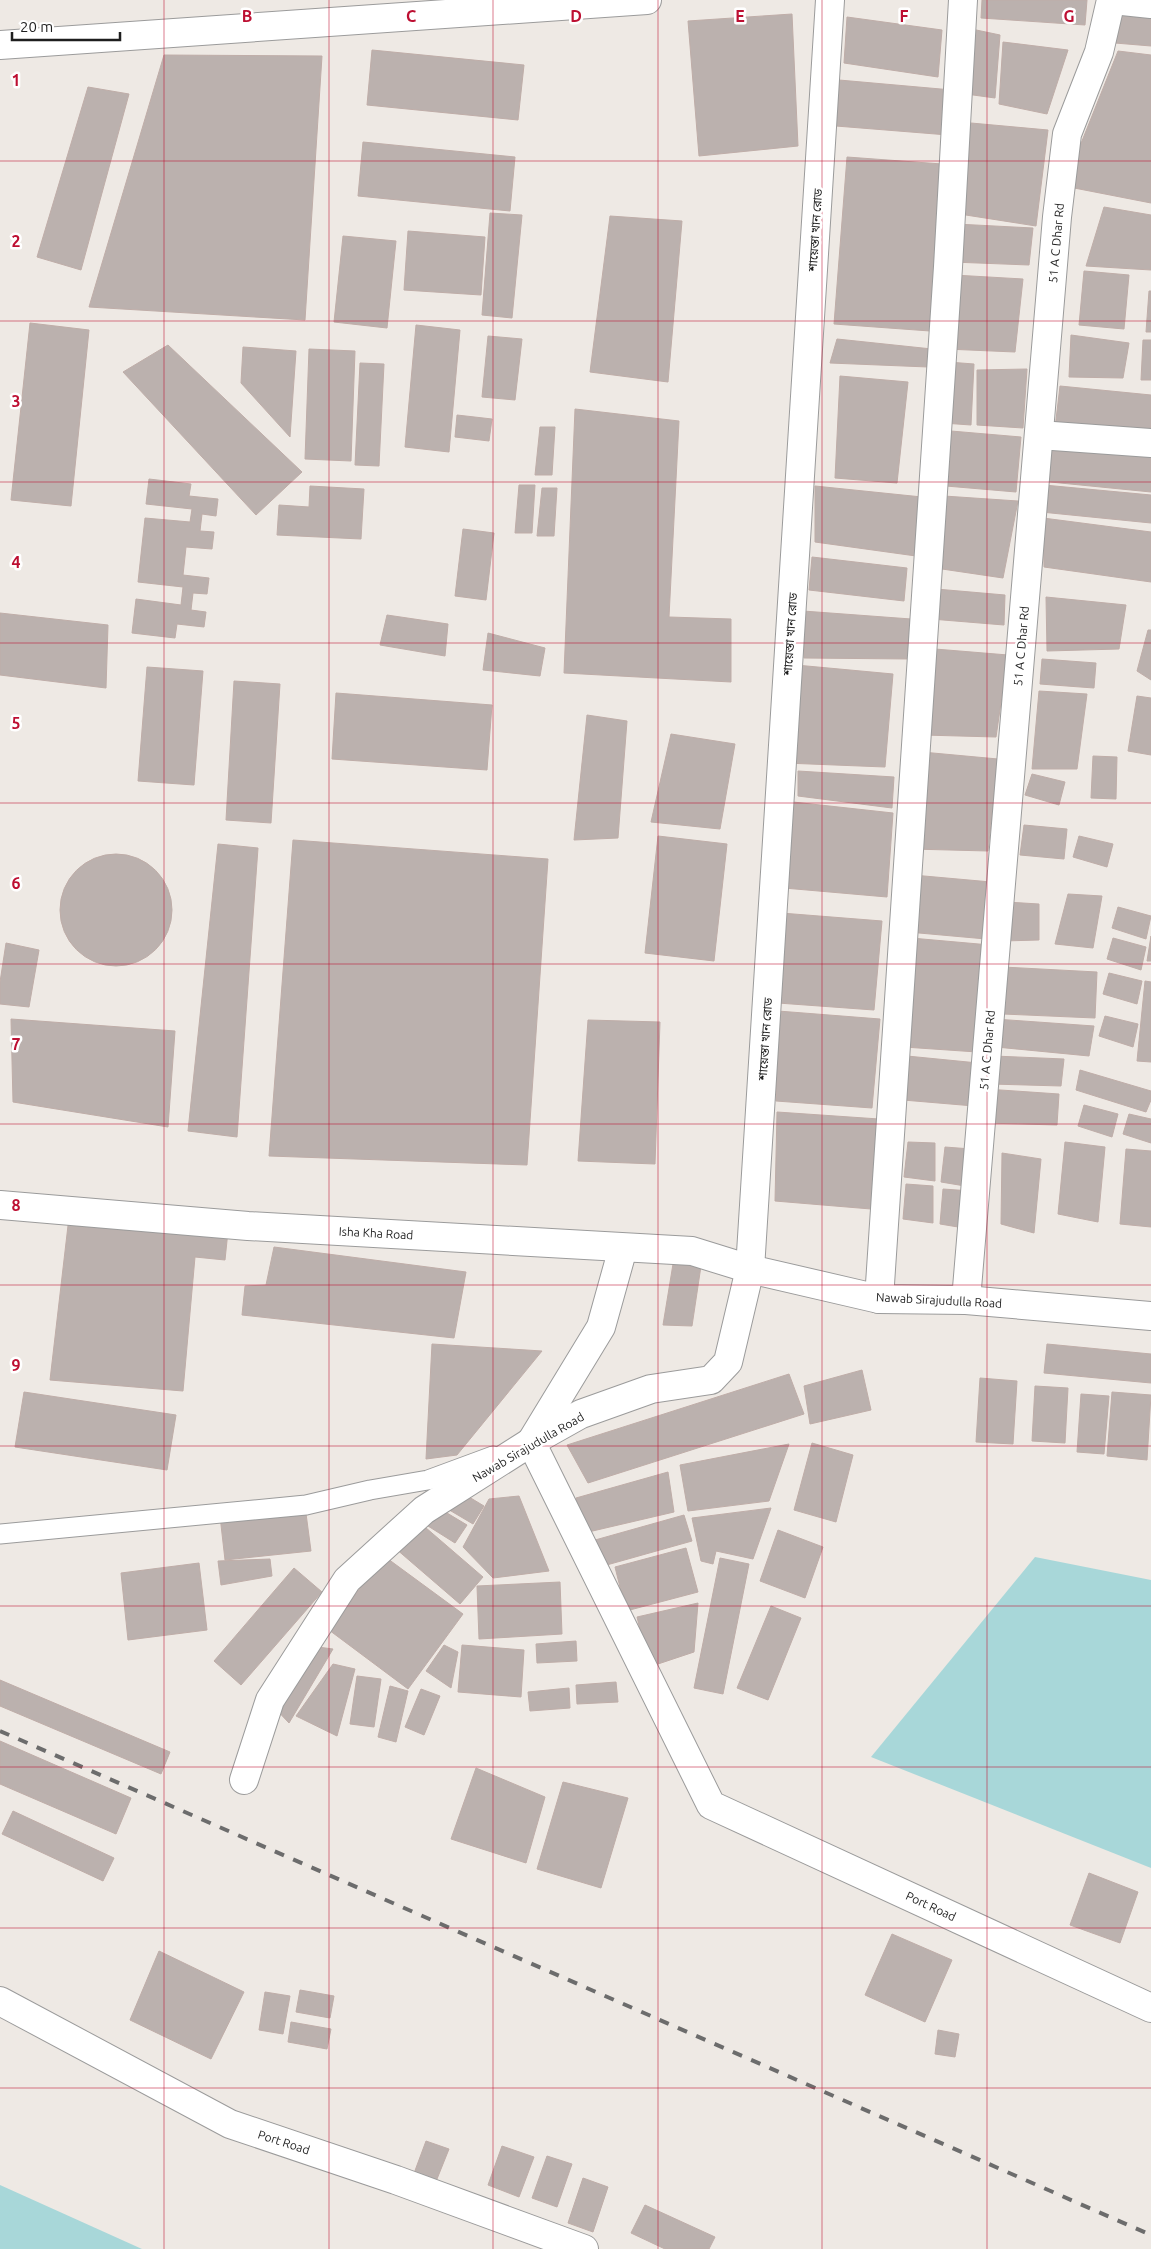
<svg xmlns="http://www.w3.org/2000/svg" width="1151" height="2249" font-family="Ubuntu,'Noto Sans Bengali',sans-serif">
  <rect width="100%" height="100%" fill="#eee9e4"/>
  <g fill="#a8d7d9">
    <polygon points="1035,1557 1151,1580 1151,1868 871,1757"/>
    <polygon points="0,2185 142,2249 0,2249"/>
  </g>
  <g fill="#bbb1ae" stroke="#bfada8">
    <polygon points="982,0 1087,0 1085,25 981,18"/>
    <polygon points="1123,9 1151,12 1151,46 1115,43"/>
    <polygon points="792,14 798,146 699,156 688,21"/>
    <polygon points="847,17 942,30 938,77 844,63"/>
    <polygon points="962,27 1000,35 995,98 966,94"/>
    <polygon points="1003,42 1068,50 1047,114 999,104"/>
    <polygon points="372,50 524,65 518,120 367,105"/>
    <polygon points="1118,51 1151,55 1151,203 1064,186"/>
    <polygon points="164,55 322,56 305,320 89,307"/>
    <polygon points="839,80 952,90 948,135 836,126"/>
    <polygon points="88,87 129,94 81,270 37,257"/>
    <polygon points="960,122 1048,130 1036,226 953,213"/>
    <polygon points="363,142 515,157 510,211 358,196"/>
    <polygon points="847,157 942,164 930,331 834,324"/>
    <polygon points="1104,207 1151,215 1151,270 1086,266"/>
    <polygon points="490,213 522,215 512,318 482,315"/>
    <polygon points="610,216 682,221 668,382 590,372"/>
    <polygon points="956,224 1033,228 1029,265 952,262"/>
    <polygon points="408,231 485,237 481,295 404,290"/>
    <polygon points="343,236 396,241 387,328 334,322"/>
    <polygon points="1084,271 1129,275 1124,329 1079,325"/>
    <polygon points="954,275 1023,279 1015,352 946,349"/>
    <polygon points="1149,291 1151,291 1151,332 1146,332"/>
    <polygon points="30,323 89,330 71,506 11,500"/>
    <polygon points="416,325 460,330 449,452 405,447"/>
    <polygon points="1071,335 1129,343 1123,378 1069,377"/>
    <polygon points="488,336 522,339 515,400 482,397"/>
    <polygon points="837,339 932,349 928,367 830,363"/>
    <polygon points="1143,340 1151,340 1151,380 1141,380"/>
    <polygon points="168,345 302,472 256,515 123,372"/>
    <polygon points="243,347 296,351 290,437 241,383"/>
    <polygon points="309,349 355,351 351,461 305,459"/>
    <polygon points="948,362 974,364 971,425 943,423"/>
    <polygon points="360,363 384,364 379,466 355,465"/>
    <polygon points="1027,369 1023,428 977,425 977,370"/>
    <polygon points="840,376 908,382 897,483 835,478"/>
    <polygon points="1060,386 1151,395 1151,437 1055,428"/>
    <polygon points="575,409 679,421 669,617 731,619 731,682 564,673"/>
    <polygon points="457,415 492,419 489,441 455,437"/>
    <polygon points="540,427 555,427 552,475 535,475"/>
    <polygon points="951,431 1021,437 1016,492 946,486"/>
    <polygon points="1045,439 1151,450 1151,492 1040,481"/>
    <polygon points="149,479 191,484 189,496 218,499 216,516 202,514 200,531 214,532 212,549 186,547 183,575 209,578 207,594 193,593 191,610 206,612 204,627 177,624 175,638 132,633 136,599 181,605 183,587 138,582 145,518 190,522 192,509 146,504"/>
    <polygon points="519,485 535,485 532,533 515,533"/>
    <polygon points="1044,485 1151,495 1151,523 1041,512"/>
    <polygon points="310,486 364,489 361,539 277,535 279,505 309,507"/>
    <polygon points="815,486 922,497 916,556 815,542"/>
    <polygon points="542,488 557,488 554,536 537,536"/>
    <polygon points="944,496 1018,501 1003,578 942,569"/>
    <polygon points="1043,518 1151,532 1151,582 1044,567"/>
    <polygon points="463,529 494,533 486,600 455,596"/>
    <polygon points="812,557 907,568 904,601 809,590"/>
    <polygon points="936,589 1005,595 1004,625 931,619"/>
    <polygon points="1046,597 1126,605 1119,649 1047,651"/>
    <polygon points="803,611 911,619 910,659 804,658"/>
    <polygon points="0,613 108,625 106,688 0,675"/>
    <polygon points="387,615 448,624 445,656 380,645"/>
    <polygon points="1148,630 1151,630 1151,680 1137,671"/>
    <polygon points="488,633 545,648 540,676 483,670"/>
    <polygon points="935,649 1008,655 996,737 923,735"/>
    <polygon points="1042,659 1096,663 1094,688 1040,684"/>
    <polygon points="796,665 893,674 885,767 785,763"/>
    <polygon points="147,667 203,671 194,785 138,781"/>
    <polygon points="234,681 280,684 271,823 226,820"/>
    <polygon points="1039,691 1087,694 1077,769 1032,769"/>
    <polygon points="336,693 492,705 487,770 332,759"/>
    <polygon points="1137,696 1151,698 1151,755 1128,751"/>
    <polygon points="587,715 627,721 618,838 574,840"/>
    <polygon points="671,734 735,744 720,829 651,822"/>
    <polygon points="922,752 998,759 988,851 911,849"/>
    <polygon points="1093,756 1117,757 1116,799 1091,798"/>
    <polygon points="798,771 894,777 892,808 798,796"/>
    <polygon points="1032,774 1065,782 1059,805 1025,795"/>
    <polygon points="793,802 893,813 887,897 784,888"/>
    <polygon points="1024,825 1067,829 1064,859 1020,855"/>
    <polygon points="658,836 727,844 714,961 645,953"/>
    <polygon points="1079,836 1113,844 1107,867 1073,857"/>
    <polygon points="293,840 548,859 527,1165 269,1156"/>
    <polygon points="218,844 258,848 237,1137 188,1131"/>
    <circle cx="116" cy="910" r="56"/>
    <polygon points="913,875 991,882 986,939 908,932"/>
    <polygon points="1068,894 1102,896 1093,948 1055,944"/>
    <polygon points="1006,902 1039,904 1039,940 1003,941"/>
    <polygon points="1118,907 1151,916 1146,939 1112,928"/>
    <polygon points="781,913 882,921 874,1010 778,1003"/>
    <polygon points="1151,936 1151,961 1147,961"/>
    <polygon points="911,938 990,945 977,1052 904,1047"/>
    <polygon points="1113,938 1146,947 1141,970 1107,959"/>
    <polygon points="6,943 39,950 29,1007 0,1004 0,982"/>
    <polygon points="1003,967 1097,972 1095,1018 1003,1014"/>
    <polygon points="1109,973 1142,981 1137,1004 1103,994"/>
    <polygon points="1145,981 1151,982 1151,1062 1137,1061"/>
    <polygon points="778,1011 880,1019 872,1108 776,1101"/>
    <polygon points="1105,1016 1138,1024 1133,1047 1099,1036"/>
    <polygon points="11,1019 175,1031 168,1127 13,1102"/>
    <polygon points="995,1019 1094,1026 1089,1056 996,1047"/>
    <polygon points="588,1020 660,1022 655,1164 578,1161"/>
    <polygon points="907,1056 978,1063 974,1106 903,1100"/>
    <polygon points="994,1056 1064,1059 1061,1086 991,1084"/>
    <polygon points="1080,1070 1151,1091 1151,1100 1146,1112 1076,1090"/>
    <polygon points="986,1089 1059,1094 1057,1125 985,1123"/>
    <polygon points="1084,1105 1118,1114 1112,1137 1078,1126"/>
    <polygon points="777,1112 879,1119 871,1209 775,1201"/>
    <polygon points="1129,1114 1151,1119 1151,1143 1123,1134"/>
    <polygon points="908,1142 935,1143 935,1181 904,1177"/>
    <polygon points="1065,1142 1105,1147 1098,1222 1058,1214"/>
    <polygon points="945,1147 971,1149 971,1187 941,1182"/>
    <polygon points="1126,1149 1151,1151 1151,1227 1120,1224"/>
    <polygon points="1002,1153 1041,1159 1034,1233 1001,1224"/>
    <polygon points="906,1184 933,1186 933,1223 903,1219"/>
    <polygon points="943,1189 971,1191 970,1229 940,1224"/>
    <polygon points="69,1217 228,1231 225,1260 195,1257 183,1391 50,1380"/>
    <polygon points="274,1247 466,1272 454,1338 242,1315 245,1286 266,1285"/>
    <polygon points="673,1264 701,1266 692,1326 663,1325"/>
    <polygon points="432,1344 542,1351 457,1455 426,1459"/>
    <polygon points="1047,1344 1151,1354 1151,1383 1044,1373"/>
    <polygon points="862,1370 871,1410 810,1424 804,1386"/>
    <polygon points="789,1374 804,1414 588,1483 567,1445"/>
    <polygon points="980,1378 1017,1381 1013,1444 976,1442"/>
    <polygon points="1035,1386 1068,1388 1065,1443 1032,1441"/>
    <polygon points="24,1392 176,1415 167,1470 15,1447"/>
    <polygon points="1112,1392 1151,1395 1147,1460 1107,1456"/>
    <polygon points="1081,1394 1109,1396 1104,1454 1077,1452"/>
    <polygon points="812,1443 853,1455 836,1522 794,1510"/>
    <polygon points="789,1444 769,1501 688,1511 680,1465"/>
    <polygon points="668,1472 674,1512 584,1533 576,1498"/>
    <polygon points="459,1491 484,1506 473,1524 446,1508"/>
    <polygon points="519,1496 549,1571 493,1578 463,1547 489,1499"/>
    <polygon points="305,1506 311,1551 225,1560 220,1516"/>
    <polygon points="771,1508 753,1559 716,1551 713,1564 701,1561 692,1518"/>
    <polygon points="442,1510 467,1525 455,1543 428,1526"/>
    <polygon points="684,1515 692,1541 596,1568 588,1542"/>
    <polygon points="418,1521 483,1577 460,1604 395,1548"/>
    <polygon points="778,1530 823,1547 805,1598 760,1581"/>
    <polygon points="686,1548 698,1592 626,1611 615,1567"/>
    <polygon points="384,1556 463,1614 408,1689 329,1630"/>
    <polygon points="720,1558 749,1564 723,1694 694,1688"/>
    <polygon points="270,1559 272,1576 221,1585 218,1561"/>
    <polygon points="199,1563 207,1630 128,1640 121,1573"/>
    <polygon points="294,1568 322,1592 241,1685 214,1661"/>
    <polygon points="560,1582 562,1634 479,1639 477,1586"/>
    <polygon points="698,1603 694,1652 649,1667 637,1617"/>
    <polygon points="771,1606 801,1618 768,1700 737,1688"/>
    <polygon points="576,1641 577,1661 537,1663 536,1644"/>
    <polygon points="444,1645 458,1652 451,1688 426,1671"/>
    <polygon points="462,1645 524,1650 521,1697 458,1692"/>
    <polygon points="310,1646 333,1649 289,1723 272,1705"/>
    <polygon points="333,1664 355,1669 337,1736 296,1716"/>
    <polygon points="357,1676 381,1679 374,1727 350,1724"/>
    <polygon points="0,1680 170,1752 161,1774 0,1706"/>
    <polygon points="616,1682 618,1702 577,1704 576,1685"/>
    <polygon points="390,1686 408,1691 396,1742 378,1737"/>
    <polygon points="569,1688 570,1708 530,1711 528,1692"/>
    <polygon points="421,1689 440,1696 424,1735 405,1727"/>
    <polygon points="0,1741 131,1798 116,1834 0,1784"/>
    <polygon points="476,1768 545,1797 526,1863 451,1839"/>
    <polygon points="563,1782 628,1798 601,1888 537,1869"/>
    <polygon points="13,1811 114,1858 103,1881 2,1834"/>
    <polygon points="1089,1873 1138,1892 1120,1943 1070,1925"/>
    <polygon points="892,1934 952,1960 925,2022 865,1995"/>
    <polygon points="159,1951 244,1992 211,2059 130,2020"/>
    <polygon points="300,1990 334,1996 330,2018 296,2012"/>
    <polygon points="265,1992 290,1996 283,2034 259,2030"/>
    <polygon points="291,2022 331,2029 327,2049 288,2042"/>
    <polygon points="938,2030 959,2034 955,2057 935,2054"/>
    <polygon points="426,2141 449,2149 435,2184 413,2176"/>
    <polygon points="502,2146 534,2157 519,2197 488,2185"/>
    <polygon points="547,2156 572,2164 557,2207 532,2198"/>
    <polygon points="583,2178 608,2187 593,2232 568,2223"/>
    <polygon points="645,2205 715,2237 709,2249 665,2249 631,2233"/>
  </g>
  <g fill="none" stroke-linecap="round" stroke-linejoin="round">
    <defs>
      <polyline id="service" points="0,1534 306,1505 370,1490 428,1480 493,1456"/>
      <g id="minor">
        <polyline points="1113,0 1151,4"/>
        <polyline points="0,45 647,0"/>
        <polyline points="1039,435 1151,443"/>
        <polyline points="623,1248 601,1327 531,1442 711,1805 1151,2008"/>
        <polyline points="879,1299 948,267 963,0"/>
        <polyline points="966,1300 1057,217 1067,134 1099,52 1111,0"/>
        <polyline points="244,1780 270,1700 347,1580 424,1510 531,1442 581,1414 651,1389 711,1380 728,1362 750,1269 830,0"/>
        <polyline points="0,2001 230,2124 396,2180 584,2249"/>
      </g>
      <polyline id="tertiary" points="0,1205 248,1226 692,1251 750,1269 879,1299 966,1300 1151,1316"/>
    </defs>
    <use href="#service" stroke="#9b9b9b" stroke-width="21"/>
    <use href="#minor" stroke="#9b9b9b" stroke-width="30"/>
    <use href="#tertiary" stroke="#9b9b9b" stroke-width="30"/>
    <use href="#service" stroke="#fff" stroke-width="19"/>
    <use href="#minor" stroke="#fff" stroke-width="28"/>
    <use href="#tertiary" stroke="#fff" stroke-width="28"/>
    <polyline stroke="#6c6c6c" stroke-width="4" stroke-dasharray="10 10" stroke-linecap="butt" points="0,1731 1151,2235"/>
  </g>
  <path fill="none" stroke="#bd0f32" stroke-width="1" stroke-opacity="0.55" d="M 164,0 L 164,2249M 329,0 L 329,2249M 493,0 L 493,2249M 658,0 L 658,2249M 822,0 L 822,2249M 987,0 L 987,2249M 0,161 L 1151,161M 0,321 L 1151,321M 0,482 L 1151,482M 0,643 L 1151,643M 0,803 L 1151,803M 0,964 L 1151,964M 0,1124 L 1151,1124M 0,1285 L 1151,1285M 0,1446 L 1151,1446M 0,1606 L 1151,1606M 0,1767 L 1151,1767M 0,1928 L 1151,1928M 0,2088 L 1151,2088"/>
  <g text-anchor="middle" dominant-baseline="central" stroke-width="5" stroke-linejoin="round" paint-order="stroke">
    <g font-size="12" fill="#1e1e1e" stroke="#fff">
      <text transform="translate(815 230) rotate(-86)">শায়েস্তা খান রোড</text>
      <text transform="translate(1056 243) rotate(-85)">51 A C Dhar Rd</text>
      <text transform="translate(790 634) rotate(-86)">শায়েস্তা খান রোড</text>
      <text transform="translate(1021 646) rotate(-85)">51 A C Dhar Rd</text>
      <text transform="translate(765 1039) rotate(-86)">শায়েস্তা খান রোড</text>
      <text transform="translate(987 1050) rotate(-85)">51 A C Dhar Rd</text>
      <text transform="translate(376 1233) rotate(3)">Isha Kha Road</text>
      <text transform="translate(939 1300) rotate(3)">Nawab Sirajudulla Road</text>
      <text transform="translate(528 1447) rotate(-30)">Nawab Sirajudulla Road</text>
      <text transform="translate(931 1906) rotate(25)">Port Road</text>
      <text transform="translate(284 2142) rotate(18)">Port Road</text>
    </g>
  </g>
  <g font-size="16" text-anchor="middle" font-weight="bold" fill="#bd0f32" stroke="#fff" stroke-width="5" stroke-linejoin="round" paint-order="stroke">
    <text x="247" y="22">B</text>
    <text x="411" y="22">C</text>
    <text x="576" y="22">D</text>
    <text x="740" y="22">E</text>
    <text x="904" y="22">F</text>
    <text x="1069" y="22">G</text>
    <text x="16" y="86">1</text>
    <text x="16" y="247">2</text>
    <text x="16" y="407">3</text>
    <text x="16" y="568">4</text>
    <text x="16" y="729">5</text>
    <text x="16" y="889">6</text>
    <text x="16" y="1050">7</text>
    <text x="16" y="1211">8</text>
    <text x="16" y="1371">9</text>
  </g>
  <path d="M12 32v8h108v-8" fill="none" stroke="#1e1e1e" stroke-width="2.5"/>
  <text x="20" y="32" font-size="15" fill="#1e1e1e" stroke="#ffffff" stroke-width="4" paint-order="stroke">20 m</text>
</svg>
